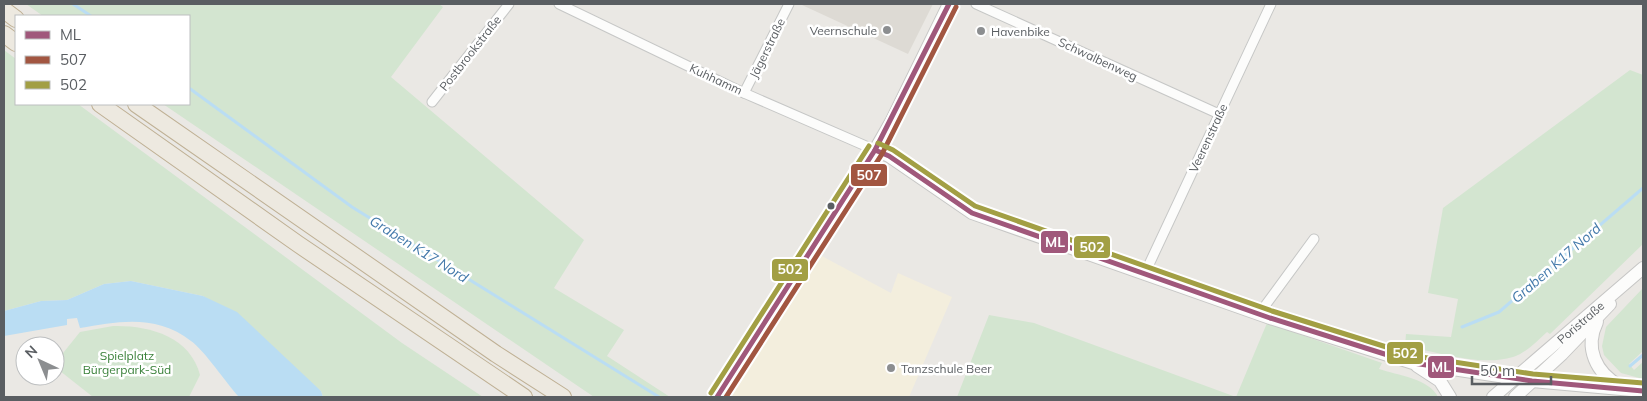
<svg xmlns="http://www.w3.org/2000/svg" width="1647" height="401" font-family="Mulish,sans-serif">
  <rect width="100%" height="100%" fill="#eae8e4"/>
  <polygon fill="#f3eedd" points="818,254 891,293 898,273 952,297 909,397 730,397"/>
  <polygon fill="#dddad4" points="803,4 933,4 908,54 802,5"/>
  <g fill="#d3e5d0">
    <polygon points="26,4 439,4 443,7 391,77 584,240 554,288 624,330 607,356 670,397 594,397 163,104 189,104 189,16 43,16"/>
    <polygon points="4,50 16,59 16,104 78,104 402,343 483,397 323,397 321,391 203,296 131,281 104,284 67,300 41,301 4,311"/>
    <path d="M 1630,70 L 1643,75 L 1643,244 L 1550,334 L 1547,332 C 1537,341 1526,353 1513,357 C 1480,367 1438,352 1405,346 L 1406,334 L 1451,337 L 1458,299 L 1428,293 L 1443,208 Z"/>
    <polygon points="1643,288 1643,351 1629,364 1634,370 1643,362 1643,379 1621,373 1604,355 1602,346 1606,327"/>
    <path d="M 989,315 L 1034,323 L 1236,397 L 1267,323 L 1382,363 L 1379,369 C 1397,375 1430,379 1438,397 L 957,397 Z"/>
    <path d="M 113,326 C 148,325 190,336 200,375 L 189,397 L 93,397 L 55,367 L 55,363 L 80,332 Z"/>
  </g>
  <path fill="#baddf3" d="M 131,281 L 203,296 L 237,312 L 321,391 L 323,397 L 239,397 C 226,383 205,351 191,341 C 157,314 119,321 80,328 L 77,318 L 67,319 L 67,325 L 4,336 L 4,311 L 41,301 L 67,300 L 104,284 Z"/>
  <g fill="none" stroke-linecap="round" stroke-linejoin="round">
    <g stroke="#baddf3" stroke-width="3">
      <polyline points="73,4 91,16"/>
      <polyline points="189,88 352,207 659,397"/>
      <polyline points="1462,327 1499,312 1643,188"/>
      <polyline points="1630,366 1643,355"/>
    </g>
    <defs>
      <g id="street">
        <polyline points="559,4 744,93 875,150"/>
        <polyline points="976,4 1219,114"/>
        <polyline points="744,93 789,4"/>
        <polyline points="432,102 509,4"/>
        <polyline points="1145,273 1271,4"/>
        <polyline points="1259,314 1314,239"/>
      </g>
      <g id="secondary">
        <polyline points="875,150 889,156 972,213 1270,318 1413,363 1532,381 1643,391"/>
        <path d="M 1597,322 C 1584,348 1596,373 1620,386"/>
        <polyline points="1417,366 1440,381 1450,397"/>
        <polyline points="717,397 875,150 891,122 949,4"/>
        <path id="s1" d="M 1493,397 L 1643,268"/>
        <polyline points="1515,397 1562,354 1610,304"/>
      </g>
      <g id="highway">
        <polyline points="4,10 16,19"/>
        <polyline points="4,34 16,43"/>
        <polyline points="100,104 298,244 524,397"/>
        <polyline points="136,104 496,354 563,397"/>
      </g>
    </defs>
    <use href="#street" stroke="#c6c7c6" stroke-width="11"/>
    <use href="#secondary" stroke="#c6c6c5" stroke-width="14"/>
    <use href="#highway" stroke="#bfb094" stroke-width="18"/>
    <use href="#street" stroke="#fcfcfb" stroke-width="9"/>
    <use href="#secondary" stroke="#fcfcfb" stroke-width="12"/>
    <use href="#highway" stroke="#ede9e0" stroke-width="16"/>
    <defs>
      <g id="bus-1">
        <polyline points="875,150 889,156 972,213 1270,318 1413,363 1532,381 1643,391"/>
        <polyline points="717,397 875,150 949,4"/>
      </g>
      <polyline id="bus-2" points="726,397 882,154 956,7"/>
      <g id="bus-3">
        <polyline points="878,143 893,150 975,206 1272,311 1415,356 1533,374 1643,383"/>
        <polyline points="711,393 869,146"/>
      </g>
    </defs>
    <use href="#bus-1" stroke="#fff" stroke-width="9"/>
    <use href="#bus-2" stroke="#fff" stroke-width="9"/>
    <use href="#bus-3" stroke="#fff" stroke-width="9"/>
    <use href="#bus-1" stroke="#a0587b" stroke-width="5"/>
    <use href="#bus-2" stroke="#a25641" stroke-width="5"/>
    <use href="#bus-3" stroke="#a29f44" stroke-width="5"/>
  </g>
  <g fill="#8c8e90" stroke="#fff" stroke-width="2">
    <circle cx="887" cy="30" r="5"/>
    <circle cx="981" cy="31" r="5"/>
    <circle cx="891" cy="368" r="5"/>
  </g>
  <circle fill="#5a5e62" stroke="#fff" stroke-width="2" cx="831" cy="206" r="4.5"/>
  <g text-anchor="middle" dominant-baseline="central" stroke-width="5" stroke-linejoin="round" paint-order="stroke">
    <g font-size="12" fill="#5a5e62" stroke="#fff" text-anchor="start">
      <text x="877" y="30" text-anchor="end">Veernschule</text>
      <text x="991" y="31">Havenbike</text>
      <text x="901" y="368">Tanzschule Beer</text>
    </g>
    <g font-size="12" fill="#5a5e62" stroke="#fff">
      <text transform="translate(767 48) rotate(-64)">Jägerstraße</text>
      <text transform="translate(470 53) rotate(-52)">Postbrookstraße</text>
      <text transform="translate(1098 59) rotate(25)">Schwalbenweg</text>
      <text transform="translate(716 79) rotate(25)">Kuhhamm</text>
      <text transform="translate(1208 138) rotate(-65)">Veerenstraße</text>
      <text stroke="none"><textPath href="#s1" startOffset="115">Poristraße</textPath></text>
    </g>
    <g font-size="12" fill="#3a813a" stroke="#fff">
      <text x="127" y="355">Spielplatz<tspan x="127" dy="14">Bürgerpark-Süd</tspan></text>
    </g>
    <g font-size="14" font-style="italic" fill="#4379aa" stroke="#fff">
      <text transform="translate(419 249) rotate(32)">Graben K17 Nord</text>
      <text transform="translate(1556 263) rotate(-41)">Graben K17 Nord</text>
    </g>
  </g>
  <g stroke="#fff" stroke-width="2">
    <rect x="850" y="163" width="38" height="24" rx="5" fill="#a25641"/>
    <rect x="1040" y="230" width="29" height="24" rx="5" fill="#a0587b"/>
    <rect x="1073" y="235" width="38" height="24" rx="5" fill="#a29f44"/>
    <rect x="771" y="258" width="38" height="24" rx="5" fill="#a29f44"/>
    <rect x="1386" y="341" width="38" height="24" rx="5" fill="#a29f44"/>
    <rect x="1427" y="355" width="28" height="24" rx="5" fill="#a0587b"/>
  </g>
  <g font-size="14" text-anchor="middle" font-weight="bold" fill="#fff">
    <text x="869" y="180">507</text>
    <text x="1055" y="247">ML</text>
    <text x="1092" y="252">502</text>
    <text x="790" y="274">502</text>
    <text x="1405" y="358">502</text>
    <text x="1441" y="372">ML</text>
  </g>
  <rect width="1647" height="401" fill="none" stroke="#5a5e62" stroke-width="10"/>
  <rect x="15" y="15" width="175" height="90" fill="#ffffff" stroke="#bdbfc0"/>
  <rect x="25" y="31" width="25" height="8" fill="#a0587b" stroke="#bdbfc0"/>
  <text x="60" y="40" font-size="15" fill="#5a5e62">ML</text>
  <rect x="25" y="56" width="25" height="8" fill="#a25641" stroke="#bdbfc0"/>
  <text x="60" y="65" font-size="15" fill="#5a5e62">507</text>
  <rect x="25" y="81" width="25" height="8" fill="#a29f44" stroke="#bdbfc0"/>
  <text x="60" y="90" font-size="15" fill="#5a5e62">502</text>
  <g transform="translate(40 361) rotate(316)"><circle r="24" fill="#ffffff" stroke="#bdbfc0"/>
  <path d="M0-4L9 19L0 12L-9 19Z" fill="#8c8e90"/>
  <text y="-8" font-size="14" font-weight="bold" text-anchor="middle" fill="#5a5e62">N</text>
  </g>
  <path d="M1472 376v8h79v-8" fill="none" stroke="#5a5e62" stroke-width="2.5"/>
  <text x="1480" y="376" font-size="15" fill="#5a5e62" stroke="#ffffff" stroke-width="4" paint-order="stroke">50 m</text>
</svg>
